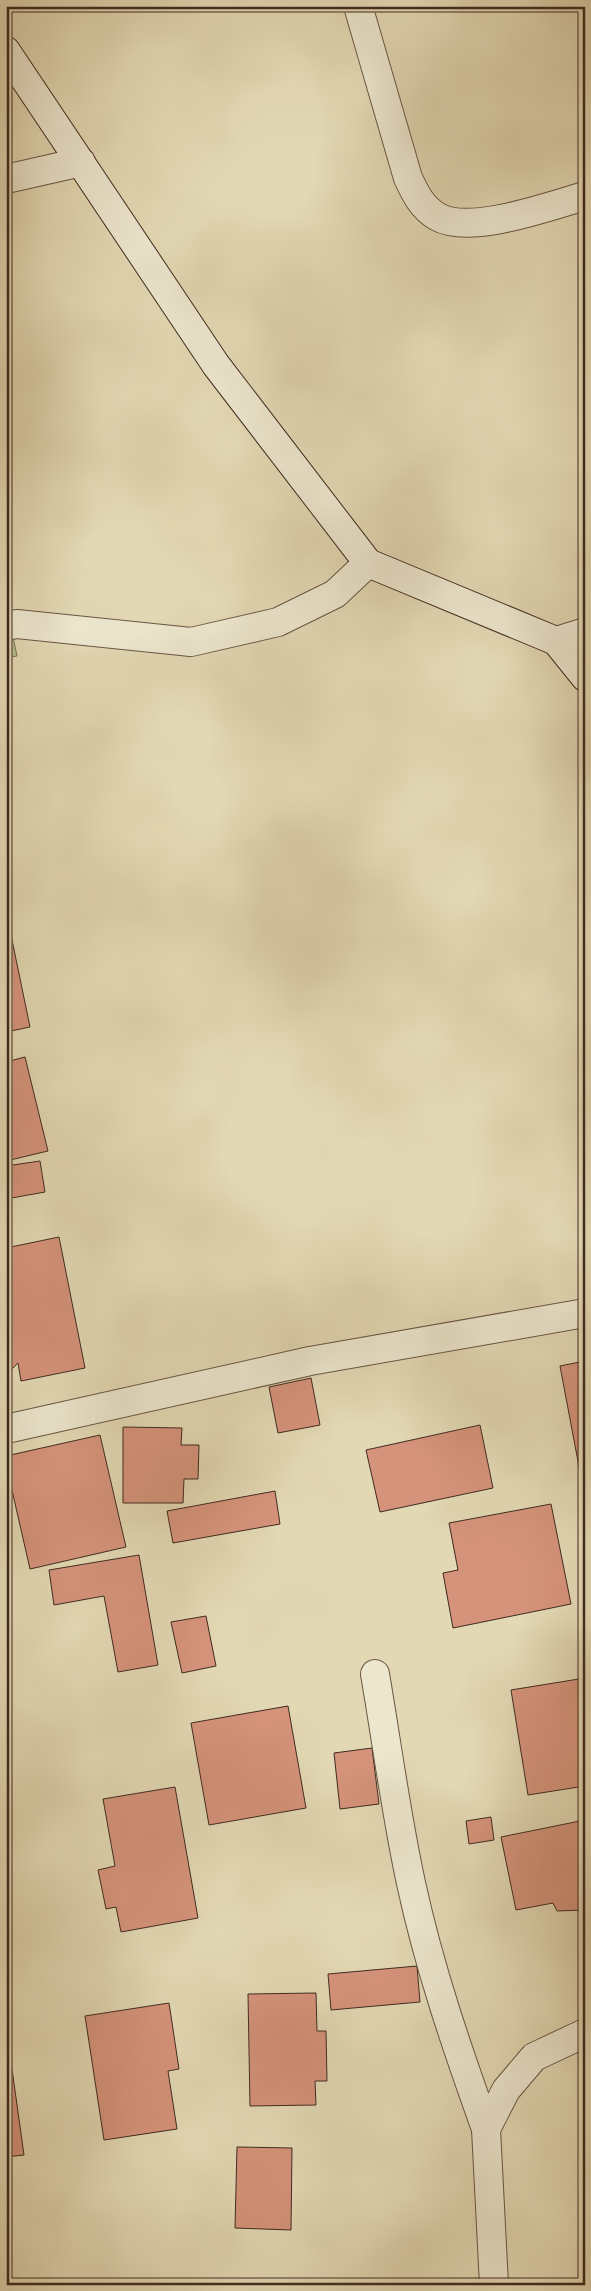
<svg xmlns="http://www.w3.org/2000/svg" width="591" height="2291" font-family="'IM FELL French Canon',serif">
  <rect width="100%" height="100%" fill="#e2d8b3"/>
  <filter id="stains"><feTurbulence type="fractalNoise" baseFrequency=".004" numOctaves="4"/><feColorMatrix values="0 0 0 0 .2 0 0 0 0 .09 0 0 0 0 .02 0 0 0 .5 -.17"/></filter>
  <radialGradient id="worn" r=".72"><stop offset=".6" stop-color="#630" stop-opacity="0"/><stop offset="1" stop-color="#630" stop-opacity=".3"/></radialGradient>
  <polygon fill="#b2bf8e" stroke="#797456" points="6,604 17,656 6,658"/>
  <g fill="#d5937b" stroke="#402a1f">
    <polygon points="6,911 30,1027 6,1032"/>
    <polygon points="25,1057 48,1151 6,1161 6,1062"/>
    <polygon points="40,1161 45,1192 6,1199 6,1166"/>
    <polygon points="59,1237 85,1368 21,1381 18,1363 12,1369 6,1364 6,1248"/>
    <polygon points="585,1361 585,1471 580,1472 560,1366"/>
    <polygon points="311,1378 320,1425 278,1433 269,1387"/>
    <polygon points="480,1425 493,1488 380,1512 366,1450"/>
    <polygon points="123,1427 182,1428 181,1445 199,1445 198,1479 184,1479 183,1503 123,1503"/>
    <polygon points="100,1435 126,1547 30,1569 6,1464 6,1456"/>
    <polygon points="275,1491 280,1524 173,1543 167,1511"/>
    <polygon points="551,1504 571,1604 453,1628 443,1573 458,1570 449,1523"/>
    <polygon points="139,1555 158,1665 118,1672 104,1596 54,1605 49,1570"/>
    <polygon points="206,1616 216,1666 182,1673 171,1622"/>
    <polygon points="585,1678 585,1786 528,1795 511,1690"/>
    <polygon points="288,1706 306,1808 209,1825 191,1723"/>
    <polygon points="372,1748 379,1804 340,1809 334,1753"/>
    <polygon points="175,1787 198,1918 121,1932 116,1907 106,1909 98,1870 115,1866 103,1799"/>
    <polygon points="491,1817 494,1840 469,1844 466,1821"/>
    <polygon points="585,1820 585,1910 557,1911 553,1903 516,1910 501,1837"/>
    <polygon points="417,1966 420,2002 331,2010 328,1974"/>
    <polygon points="316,1993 317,2031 326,2031 327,2081 315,2081 316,2105 250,2106 248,1994"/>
    <polygon points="169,2003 179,2069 168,2071 177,2129 104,2140 85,2016"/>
    <polygon points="11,2062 24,2155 6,2157 6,2063"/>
    <polygon points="237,2147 292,2148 291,2230 235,2228"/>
  </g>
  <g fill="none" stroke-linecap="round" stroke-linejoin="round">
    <defs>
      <g id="street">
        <path d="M 358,6 L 408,178 C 415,193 422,208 438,217 C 471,235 549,206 585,196"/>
        <polyline points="6,179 81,162"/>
        <polyline points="6,626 17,624 191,642 278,622 335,594 368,563"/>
        <polyline points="556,641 585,632"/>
        <polyline points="6,1429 310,1361 585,1313"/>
        <path d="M 375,1674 C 387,1744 396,1814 411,1883 C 429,1967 457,2048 486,2129"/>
        <polyline points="494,2285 486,2129 506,2090 534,2057 585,2033"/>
      </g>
      <polyline id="secondary" points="6,51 216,365 368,563 556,641 585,677"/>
    </defs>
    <use href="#street" stroke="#685644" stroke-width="30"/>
    <use href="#secondary" stroke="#402a1f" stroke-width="30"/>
    <use href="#street" stroke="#ece6ce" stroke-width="28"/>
    <use href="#secondary" stroke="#ece6ce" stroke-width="28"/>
  </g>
  <rect width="591" height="2291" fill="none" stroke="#e2d8b3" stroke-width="25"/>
  <rect x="8" y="8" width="576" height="2276" fill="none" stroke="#402a1f" stroke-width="2.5"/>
  <rect x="12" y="12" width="566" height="2266" fill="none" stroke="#402a1f"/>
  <rect width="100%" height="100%" filter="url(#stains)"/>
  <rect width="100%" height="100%" fill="url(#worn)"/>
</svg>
